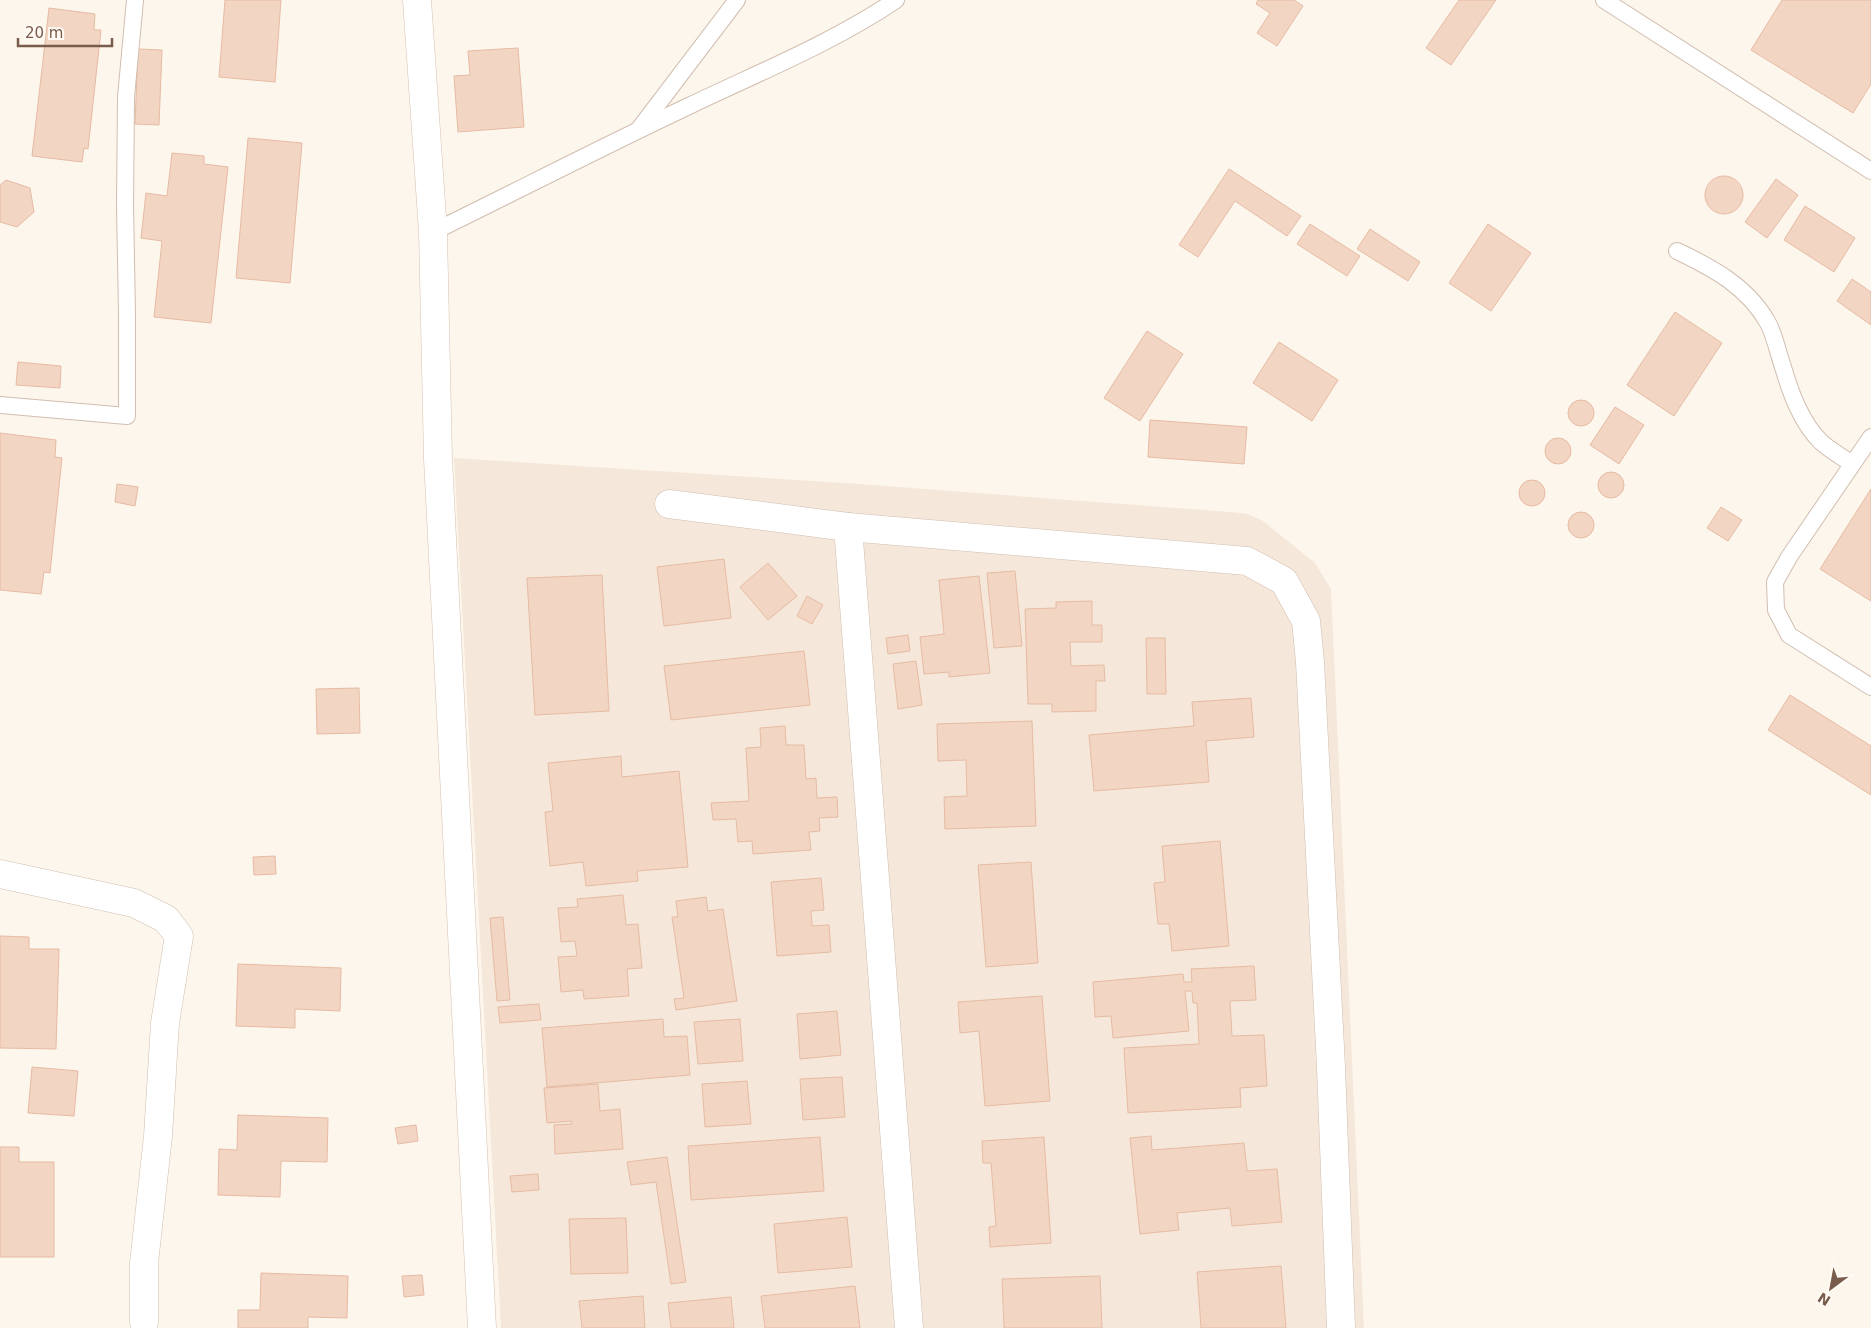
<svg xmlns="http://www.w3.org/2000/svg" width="1871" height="1328" font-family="'DejaVu Sans',sans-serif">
  <rect width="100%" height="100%" fill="#fdf6ec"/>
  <polygon fill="#f5e8da" points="454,458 845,483 1230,512 1248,514 1263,521 1315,563 1331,589 1364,1328 501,1328"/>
  <g fill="#f3d5c3" stroke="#e6bba3">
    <polygon points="225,0 281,0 275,82 219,77"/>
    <polygon points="1258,0 1294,0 1303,6 1277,46 1257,33 1270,13 1256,4"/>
    <polygon points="1459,0 1496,0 1451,65 1426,48"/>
    <polygon points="1782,0 1871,0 1871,84 1853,113 1751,50"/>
    <polygon points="49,8 95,14 94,30 101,30 88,149 84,148 82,162 32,156"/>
    <polygon points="518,48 524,127 458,132 454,76 470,75 468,51"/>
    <polygon points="138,49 162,50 159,125 135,124"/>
    <polygon points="248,138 302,143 290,283 236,278"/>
    <polygon points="172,153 204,156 204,164 228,167 211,323 154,317 162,241 141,238 146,193 167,196"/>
    <polygon points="1229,169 1301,216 1287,236 1235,201 1198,257 1179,245"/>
    <circle cx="1724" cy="195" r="19"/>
    <polygon points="1776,179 1798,195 1767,238 1745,222"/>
    <polygon points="6,180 30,188 34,212 17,227 0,222 0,185"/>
    <polygon points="1805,206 1855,238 1834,272 1784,240"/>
    <polygon points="1310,224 1360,256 1347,276 1297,244"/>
    <polygon points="1488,224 1531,253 1491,311 1449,283"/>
    <polygon points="1370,229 1420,262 1408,281 1357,249"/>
    <polygon points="1852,279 1871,292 1871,325 1837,301"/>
    <polygon points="1675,312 1722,343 1674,416 1627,385"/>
    <polygon points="1147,331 1183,354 1140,421 1104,398"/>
    <polygon points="1279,342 1338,380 1312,421 1253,383"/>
    <polygon points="18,362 61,366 60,388 16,385"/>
    <circle cx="1581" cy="413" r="13"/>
    <polygon points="1615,407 1644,425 1619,464 1590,445"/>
    <polygon points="1150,420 1247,427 1244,464 1148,457"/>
    <polygon points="0,433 56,440 55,457 62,458 50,573 44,572 41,594 0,590"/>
    <circle cx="1558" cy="451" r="13"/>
    <circle cx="1611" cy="485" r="13"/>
    <circle cx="1532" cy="493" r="13"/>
    <polygon points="117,484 138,487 135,506 115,502"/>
    <polygon points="1871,489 1871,601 1820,569"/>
    <polygon points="1721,507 1742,520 1728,541 1707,528"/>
    <circle cx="1581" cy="525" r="13"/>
    <polygon points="724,559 731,618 664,626 657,567"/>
    <polygon points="768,563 797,596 768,620 740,587"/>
    <polygon points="1015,571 1022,646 994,648 987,573"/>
    <polygon points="602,575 609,711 535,715 527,578"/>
    <polygon points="979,576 990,673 949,677 949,672 924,674 920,637 944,634 939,580"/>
    <polygon points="807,596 823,605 812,624 797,616"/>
    <polygon points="1092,601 1092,625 1102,625 1102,642 1070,642 1071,666 1104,665 1105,681 1096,681 1096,711 1052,712 1052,704 1028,704 1025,609 1056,608 1056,602"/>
    <polygon points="908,635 910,651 888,654 886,638"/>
    <polygon points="1146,638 1165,638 1166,694 1147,694"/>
    <polygon points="804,651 810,705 671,720 664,666"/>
    <polygon points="916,661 922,705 898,709 893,664"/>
    <polygon points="359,688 360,733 317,734 316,689"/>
    <polygon points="1790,695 1871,746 1871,795 1768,730"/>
    <polygon points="1251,698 1254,737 1206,741 1209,782 1094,791 1089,735 1194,726 1192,702"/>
    <polygon points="1032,721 1036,826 945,829 944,797 967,796 966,760 938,761 937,724"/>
    <polygon points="785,726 786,745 804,745 806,779 816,778 817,798 837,797 838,817 819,818 820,831 809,832 811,850 753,854 752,841 738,842 736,819 713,820 711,803 749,801 746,748 761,747 760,728"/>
    <polygon points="621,756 622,777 679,771 688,867 637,871 638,881 586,886 583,862 550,866 545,812 553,811 548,763"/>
    <polygon points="1220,841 1229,946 1172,951 1169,924 1158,924 1154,883 1165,882 1162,846"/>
    <polygon points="275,856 276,874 254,875 253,857"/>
    <polygon points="1031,862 1038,963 986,967 978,865"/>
    <polygon points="821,878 824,910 811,911 812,926 829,925 831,952 777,956 771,882"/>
    <polygon points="623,895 626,925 638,924 642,968 627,969 629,996 584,999 583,990 561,992 558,957 577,956 575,941 561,942 558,908 578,907 577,899"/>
    <polygon points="706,897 708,911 723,909 737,1001 676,1010 674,999 684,998 672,917 678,917 676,901"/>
    <polygon points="503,917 510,1000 497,1001 490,918"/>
    <polygon points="0,936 29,937 29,949 59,949 56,1049 0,1048"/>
    <polygon points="238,964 341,968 340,1011 295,1009 295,1028 236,1026"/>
    <polygon points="1254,966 1256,1000 1230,1001 1232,1036 1264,1035 1267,1086 1240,1088 1241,1107 1128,1113 1124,1048 1199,1044 1197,1003 1193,1003 1192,991 1185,991 1189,1031 1113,1038 1111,1016 1095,1017 1093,982 1183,974 1184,982 1192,982 1191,969"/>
    <polygon points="1042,996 1050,1101 985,1106 979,1031 960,1033 958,1002"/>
    <polygon points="539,1004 541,1020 500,1023 498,1007"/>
    <polygon points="837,1011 841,1055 800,1059 797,1014"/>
    <polygon points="663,1019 664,1037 687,1036 690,1075 547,1087 542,1028"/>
    <polygon points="740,1019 743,1061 698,1064 694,1022"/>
    <polygon points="32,1067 78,1071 74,1116 28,1113"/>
    <polygon points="842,1077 845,1117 803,1120 800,1079"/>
    <polygon points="747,1081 751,1124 705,1127 702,1084"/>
    <polygon points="598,1084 600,1111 620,1109 623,1149 555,1154 554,1125 572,1124 571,1121 547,1123 544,1088"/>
    <polygon points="238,1115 328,1118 327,1162 281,1161 280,1197 218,1195 219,1149 237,1150"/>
    <polygon points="416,1125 418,1141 398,1144 395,1128"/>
    <polygon points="1151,1136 1152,1150 1244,1143 1247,1171 1277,1169 1282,1222 1232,1226 1230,1208 1177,1213 1179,1230 1140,1234 1130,1138"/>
    <polygon points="820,1137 824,1191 691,1200 688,1146"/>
    <polygon points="1044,1137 1051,1243 990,1247 989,1227 996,1226 991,1163 983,1163 982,1141"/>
    <polygon points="0,1147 19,1147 19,1162 54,1162 54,1257 0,1257"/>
    <polygon points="667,1157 686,1282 671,1284 656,1182 631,1185 627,1162"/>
    <polygon points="538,1174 539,1190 512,1192 510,1176"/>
    <polygon points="847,1217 852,1267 778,1273 774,1224"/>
    <polygon points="626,1218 628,1273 571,1274 569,1219"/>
    <polygon points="1281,1266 1286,1328 1201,1328 1197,1272"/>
    <polygon points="261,1273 348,1276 347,1318 308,1317 308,1328 238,1328 238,1310 260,1310"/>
    <polygon points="422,1275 424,1295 404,1297 402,1276"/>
    <polygon points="1100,1276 1102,1328 1004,1328 1002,1279"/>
    <polygon points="855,1286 860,1328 765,1328 761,1296"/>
    <polygon points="643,1296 645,1328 582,1328 579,1301"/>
    <polygon points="731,1297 734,1328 671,1328 668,1303"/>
  </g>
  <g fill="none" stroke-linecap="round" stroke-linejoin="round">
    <defs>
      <g id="lane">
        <polyline points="1604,0 1871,171"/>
        <polyline points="639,129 737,0"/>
        <path d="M 433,232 C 519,190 604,146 691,105 C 760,72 832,43 896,0"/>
        <path d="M 1677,251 C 1713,268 1748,287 1768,323 C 1775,336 1778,353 1783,367 C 1791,394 1801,422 1821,442 C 1830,450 1842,457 1852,464"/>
        <polyline points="0,405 127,416 127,314 125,205 126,97 135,0"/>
        <polyline points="1871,437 1789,557 1775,582 1776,610 1789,635 1871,687"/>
      </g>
      <g id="street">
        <path d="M 669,504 L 848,527 C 867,794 891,1061 909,1328"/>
        <polyline points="848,527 1247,561 1284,581 1306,621 1310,662 1331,1067 1341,1328"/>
        <polyline points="0,874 134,903 166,919 179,936 165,1023 158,1136 144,1263 144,1322"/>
      </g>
      <polyline id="secondary" points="417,0 433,232 438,459 482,1328"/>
    </defs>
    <use href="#lane" stroke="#d1beb0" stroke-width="18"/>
    <use href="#street" stroke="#d1beb0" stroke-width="29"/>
    <use href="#secondary" stroke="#d6c0b0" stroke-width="29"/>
    <use href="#lane" stroke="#fff" stroke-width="16"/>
    <use href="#street" stroke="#fff" stroke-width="28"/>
    <use href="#secondary" stroke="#fff" stroke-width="28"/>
  </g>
  <g transform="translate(1831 1288) rotate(212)" stroke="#fffaf3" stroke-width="4" paint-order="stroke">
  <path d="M0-4L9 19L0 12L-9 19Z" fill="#7a5c4d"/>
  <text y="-8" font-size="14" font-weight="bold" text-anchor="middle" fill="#7a5c4d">N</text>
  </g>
  <path d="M18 38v8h94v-8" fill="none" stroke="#7a5c4d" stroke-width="2.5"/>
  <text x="25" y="38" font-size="15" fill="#7a5c4d" stroke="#fffaf3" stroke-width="4" paint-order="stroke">20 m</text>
</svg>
